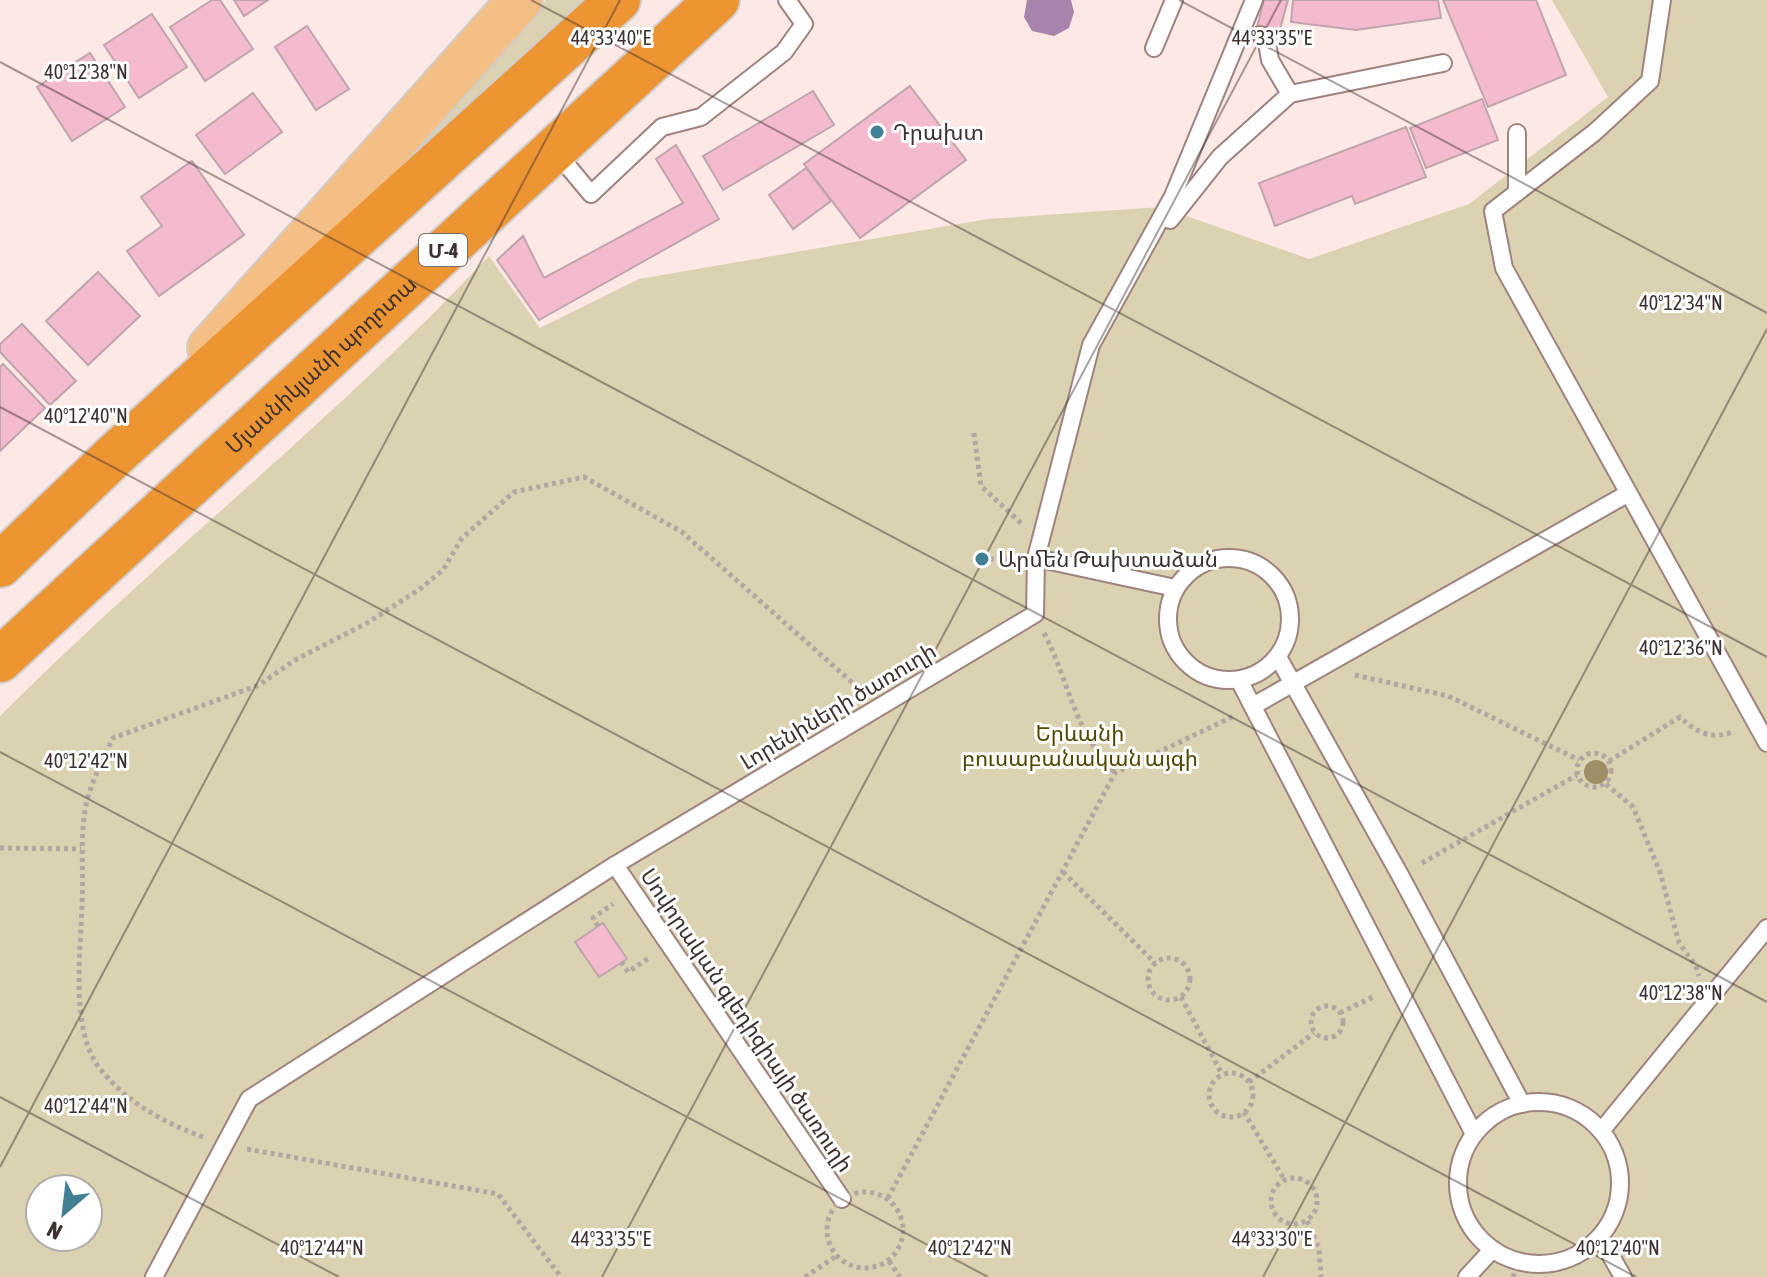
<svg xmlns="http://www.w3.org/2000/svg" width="1767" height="1277" font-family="'Asap Condensed','Noto Sans Armenian',sans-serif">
  <rect width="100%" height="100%" fill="#fce9e5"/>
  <g fill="#dad2b0" fill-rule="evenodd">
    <polygon points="546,0 590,0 273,296 520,35"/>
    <path d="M 1552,0 L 1767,0 L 1767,1277 L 0,1277 L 0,716 C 158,558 336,419 489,256 L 540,328 L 639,279 L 988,219 L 1161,207 L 1309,259 L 1469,204 L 1608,97 ZM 40,1189 L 88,1189 L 88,1237 L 40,1237 Z"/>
  </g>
  <polygon fill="#a884ad" points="1027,0 1071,0 1074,12 1069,28 1054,36 1032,31 1024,17"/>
  <g fill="#f4bace" stroke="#c1a5ae" stroke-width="2">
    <polygon points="212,0 220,0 253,49 205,81 170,27"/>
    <polygon points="234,0 268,0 244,16"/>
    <polygon points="1264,0 1288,0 1279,33 1257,27"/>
    <polygon points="1293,0 1438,0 1441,18 1356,30 1291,22"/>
    <polygon points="1443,0 1536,0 1566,75 1488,107"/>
    <polygon points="152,14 187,67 139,98 104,45"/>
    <polygon points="307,26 349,89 316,110 275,47"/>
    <polygon points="90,53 125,107 72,141 37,87"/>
    <polygon points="910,86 966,160 860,238 804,164"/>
    <polygon points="813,91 834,125 723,190 703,156"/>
    <polygon points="253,93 282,132 225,174 196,135"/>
    <polygon points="1482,99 1498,140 1426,168 1410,128"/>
    <polygon points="1406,127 1426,177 1355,204 1352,196 1275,226 1259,183"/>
    <polygon points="676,145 719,219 539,320 497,260 523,236 544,278 683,203 656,159"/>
    <polygon points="192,161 244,235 159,296 127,251 162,226 141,197"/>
    <polygon points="806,168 831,201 793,229 769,195"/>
    <polygon points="98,272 140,316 88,365 46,321"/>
    <polygon points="22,324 76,381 50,405 0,352 0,344"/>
    <polygon points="3,364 45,408 0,451 0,367"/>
    <polygon points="603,923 627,959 599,977 575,942"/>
  </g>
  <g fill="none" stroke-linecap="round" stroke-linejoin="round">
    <defs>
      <g id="lane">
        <polyline points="1662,0 1650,81 1595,132 1493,211 1504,268 1767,743"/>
        <polyline points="1260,35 1266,37 1270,60 1290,94"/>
        <polyline points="1154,48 1174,0"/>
        <polyline points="1517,133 1517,192"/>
        <polyline points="556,152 591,194 662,127 701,117 784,52 804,24 787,0"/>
        <polyline points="1170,220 1220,157 1290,94 1443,63"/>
        <circle cx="1229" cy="619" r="61"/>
        <polyline points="1175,588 1036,558 1091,345 1173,196 1254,0"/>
        <polyline points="1278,657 1400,875 1522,1104"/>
        <polyline points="1239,680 1474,1134"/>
        <polyline points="1253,706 1627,494"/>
        <polyline points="615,865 842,1199"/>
        <circle cx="1539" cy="1183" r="81"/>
        <polyline points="1602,1130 1767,928"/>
        <polyline points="1600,1237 1623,1277"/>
        <polyline points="154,1277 249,1099 615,865 1035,614 1036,558"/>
        <polyline points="1467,1277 1492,1250"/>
      </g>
      <polyline id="primary" points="210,348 520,0"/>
      <g id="highway">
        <polyline points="0,565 116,454 618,0"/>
        <path id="s1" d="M 0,660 L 717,0"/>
      </g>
    </defs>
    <use href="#lane" stroke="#9f837e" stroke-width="20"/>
    <use href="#primary" stroke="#d0cecd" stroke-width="48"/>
    <use href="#highway" stroke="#d0cecd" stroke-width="48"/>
    <g stroke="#b6a6a3" stroke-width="5" stroke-dasharray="4 4" stroke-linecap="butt">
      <polyline points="974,433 981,486 1022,524"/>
      <polyline points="982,559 1015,559"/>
      <path d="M 1044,633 C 1071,685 1071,726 1115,773"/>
      <polyline points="1355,675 1448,696 1579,760"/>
      <circle cx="1594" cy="770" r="17"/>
      <path d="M 1609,761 L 1680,717 C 1696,732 1711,740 1733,732"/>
      <polyline points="1606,784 1633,807 1660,872 1679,943 1696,966 1699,976"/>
      <polyline points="0,848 81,849"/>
      <polyline points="1422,863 1577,775"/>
      <polyline points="1063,872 1155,963"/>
      <polyline points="598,926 593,918 613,904"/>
      <circle cx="1169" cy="979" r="21"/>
      <polyline points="621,962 628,972 649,958"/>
      <polyline points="1181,997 1222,1074"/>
      <circle cx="1327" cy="1022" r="16"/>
      <polyline points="1340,1013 1375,996"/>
      <circle cx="1231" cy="1095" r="22"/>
      <polyline points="1249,1082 1314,1033"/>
      <polyline points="1244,1112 1284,1179"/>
      <path d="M 203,1137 C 164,1123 123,1100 98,1066 C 70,1028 81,948 82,904 C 84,869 79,835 87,800 C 93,779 103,758 113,738 L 259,685 L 295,660 L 367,623 L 420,589 L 443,570 L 462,538 L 514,492 L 584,477 L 682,532 L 863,692"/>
      <polyline points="247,1149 498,1194 561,1277"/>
      <circle cx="1294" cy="1201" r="23"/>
      <circle cx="865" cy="1230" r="38"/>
      <polyline points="888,1198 1115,773 1234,716"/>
      <polyline points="1307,1221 1319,1248 1321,1277"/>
      <polyline points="889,1261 900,1277"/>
      <polyline points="805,1277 838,1255"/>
      <polyline points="1513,1277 1518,1262"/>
    </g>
    <use href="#lane" stroke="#fff" stroke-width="16"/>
    <use href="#primary" stroke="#f4bf85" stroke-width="44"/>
    <use href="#highway" stroke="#ed9433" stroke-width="44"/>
  </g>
  <circle fill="#9f8f67" cx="1596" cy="772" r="12"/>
  <path fill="none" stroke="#3d312f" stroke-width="2" stroke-opacity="0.45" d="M 531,0 L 1767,657M 1179,0 L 1767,313M 0,62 L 1767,1002M 0,407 L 1636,1277M 0,752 L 988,1277M 0,1097 L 339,1277M 0,1167 L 620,0M 602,1277 L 1281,0M 1263,1277 L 1767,329"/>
  <g fill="#407f94" stroke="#fff" stroke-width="3">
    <circle cx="877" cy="132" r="8"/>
    <circle cx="982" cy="559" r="8"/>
  </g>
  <g text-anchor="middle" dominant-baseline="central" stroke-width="6" stroke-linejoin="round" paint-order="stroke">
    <rect fill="#fff" stroke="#776f6d" stroke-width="2" x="419" y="234" width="48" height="32" rx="6"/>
    <g font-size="20" font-weight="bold" fill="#3d312f">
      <text x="443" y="250">Մ-4</text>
    </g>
    <g font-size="22" fill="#3d312f" stroke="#fff" text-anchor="start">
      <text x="893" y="132">Դրախտ</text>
      <text x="998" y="559">Արմեն Թախտաձան</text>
    </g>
    <g font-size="22" fill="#3d312f" stroke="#fff">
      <text stroke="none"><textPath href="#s1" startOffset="436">Մյասնիկյանի պողոտա</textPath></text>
      <text transform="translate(838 706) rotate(-31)">Լորենիների ծառուղի</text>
      <text transform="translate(747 1020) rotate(56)">Սովորական գլեդիզիայի ծառուղի</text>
    </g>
    <g font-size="22" fill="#534600" stroke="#fff">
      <text x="1080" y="733">Երևանի<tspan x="1080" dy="25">բուսաբանական այգի</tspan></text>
    </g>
  </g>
  <g font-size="20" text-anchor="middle" fill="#3d312f" stroke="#fff" stroke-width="6" stroke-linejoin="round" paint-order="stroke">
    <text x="611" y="45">44°33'40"E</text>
    <text x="1272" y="45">44°33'35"E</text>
    <text x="86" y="79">40°12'38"N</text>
    <text x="1681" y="310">40°12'34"N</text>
    <text x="86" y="423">40°12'40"N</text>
    <text x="1681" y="655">40°12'36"N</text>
    <text x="86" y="768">40°12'42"N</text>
    <text x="1681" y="1000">40°12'38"N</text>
    <text x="86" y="1113">40°12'44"N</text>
    <text x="611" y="1246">44°33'35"E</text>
    <text x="1272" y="1246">44°33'30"E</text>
    <text x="322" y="1255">40°12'44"N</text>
    <text x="970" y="1255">40°12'42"N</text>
    <text x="1618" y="1255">40°12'40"N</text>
  </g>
  <g transform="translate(64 1213) rotate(208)"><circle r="38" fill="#ffffff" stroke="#b1adac" stroke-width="2"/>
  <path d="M0-6L14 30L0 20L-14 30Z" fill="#407f94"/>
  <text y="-12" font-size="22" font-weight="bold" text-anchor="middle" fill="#3d312f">N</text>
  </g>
</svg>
